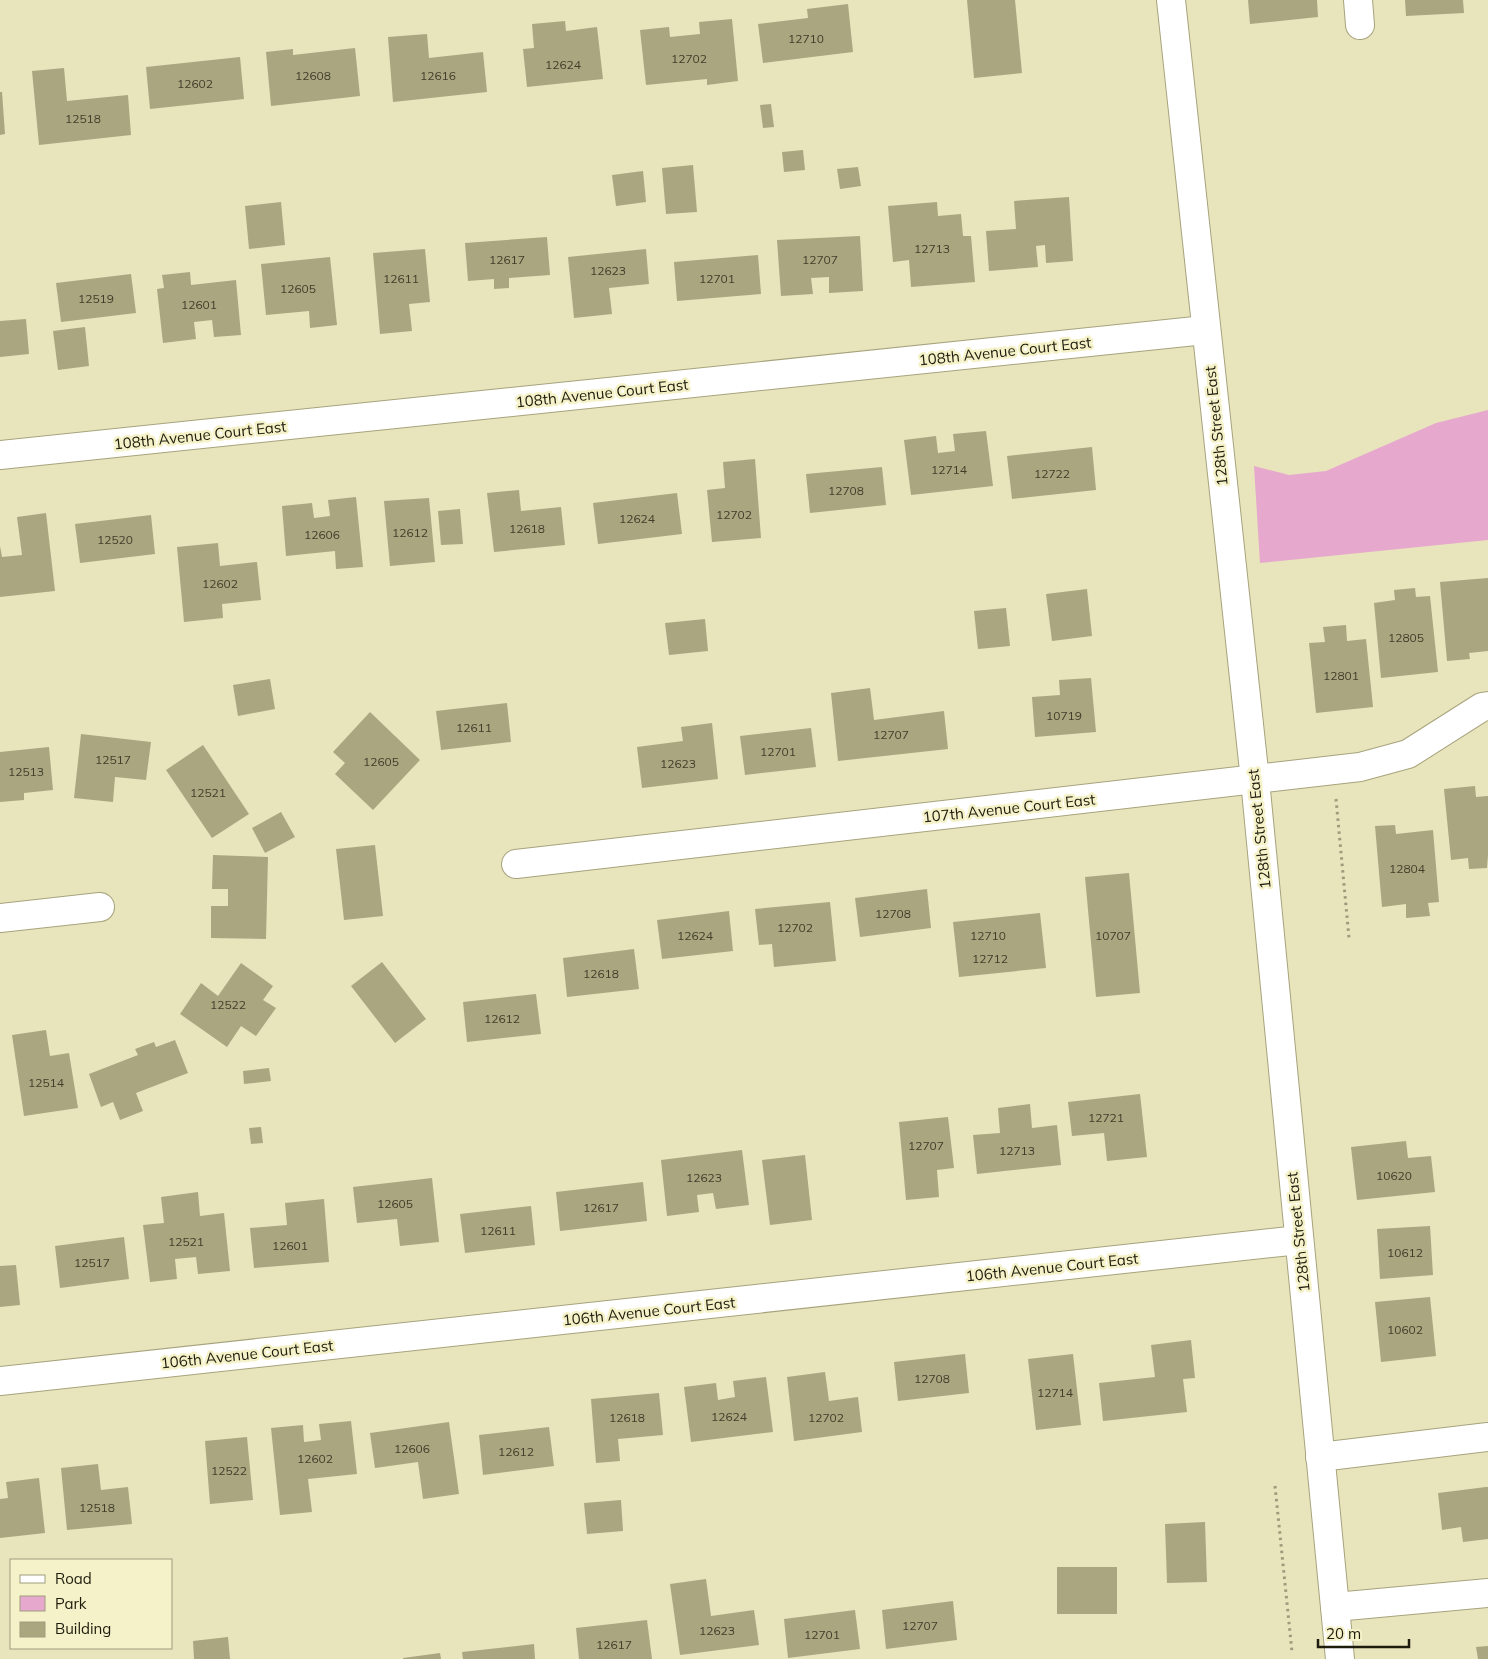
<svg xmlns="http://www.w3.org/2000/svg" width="1488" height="1659" font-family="Mulish,sans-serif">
  <rect width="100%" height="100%" fill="#e8e4bc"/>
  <polygon fill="#e6a9cd" points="1488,410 1488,540 1260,563 1254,466 1289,475 1326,471 1436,423"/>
  <g fill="#aaa680">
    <polygon points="967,0 1015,0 1022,73 974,78"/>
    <polygon points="1248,0 1317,0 1318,17 1250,24"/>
    <polygon points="1405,0 1463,0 1464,13 1406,16"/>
    <polygon points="848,4 853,52 763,63 758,24 808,18 807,9"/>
    <polygon points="732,19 738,81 707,85 707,79 646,85 640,30 669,27 670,37 700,34 699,22"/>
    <polygon points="565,21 566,31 597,27 603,79 527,87 523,49 534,48 532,24"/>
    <polygon points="427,34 429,58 483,52 487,92 393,102 388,37"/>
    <polygon points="355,48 360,96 271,106 266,52 293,49 293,55"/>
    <polygon points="240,57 244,99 150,109 146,67"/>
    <polygon points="64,68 67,101 128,95 131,135 39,145 32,71"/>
    <polygon points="0,92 2,92 5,134 0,135"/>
    <polygon points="771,104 774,127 763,128 760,105"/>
    <polygon points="803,150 805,170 784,172 782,152"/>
    <polygon points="693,165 697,212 666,214 662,168"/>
    <polygon points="858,167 861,186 840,189 837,169"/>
    <polygon points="643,171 646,202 616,206 612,175"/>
    <polygon points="1069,197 1073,261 1046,263 1045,245 1036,246 1038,267 989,271 986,231 1016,229 1014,201"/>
    <polygon points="281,202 285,245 249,249 245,206"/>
    <polygon points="937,202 938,216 961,214 963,236 971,236 975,282 911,287 909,260 893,262 888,206"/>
    <polygon points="860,236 863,291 829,293 829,277 811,278 813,294 781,296 777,240"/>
    <polygon points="547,237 550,275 509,278 509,288 494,289 494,279 468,281 465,243"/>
    <polygon points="425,249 430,302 409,304 412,331 380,334 373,253"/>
    <polygon points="646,249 649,284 609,288 612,314 574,318 568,257"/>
    <polygon points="758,255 761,294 677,301 674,262"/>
    <polygon points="330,257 337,325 310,328 309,311 266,315 261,264"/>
    <polygon points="190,272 191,285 236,280 241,335 214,337 212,320 194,322 196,339 163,343 157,289 164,288 162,275"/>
    <polygon points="131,274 136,313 61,322 56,283"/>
    <polygon points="26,319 29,354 0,357 0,321"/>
    <polygon points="85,327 89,366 58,370 53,331"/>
    <polygon points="986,431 993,486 911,495 904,440 936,436 938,453 955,451 953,434"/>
    <polygon points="1092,447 1096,490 1012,499 1007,456"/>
    <polygon points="755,459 761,538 712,542 707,490 725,488 723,462"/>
    <polygon points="882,467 886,505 810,513 806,474"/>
    <polygon points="519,490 521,511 561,507 565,545 494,552 487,493"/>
    <polygon points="677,493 682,534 598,544 593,503"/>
    <polygon points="356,497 363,567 336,569 335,551 286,556 282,506 312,503 314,518 330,516 328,500"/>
    <polygon points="429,498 435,562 390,566 384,501"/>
    <polygon points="460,509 463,544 441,545 438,511"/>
    <polygon points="46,513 55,591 0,597 0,546 2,557 22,555 17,517"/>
    <polygon points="151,515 155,554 80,563 75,524"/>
    <polygon points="218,543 220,566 257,562 261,600 222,604 223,618 184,622 177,547"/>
    <polygon points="1488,578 1488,651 1469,653 1470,659 1447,661 1440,582"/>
    <polygon points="1415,588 1416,597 1430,596 1438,672 1381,678 1374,603 1395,600 1394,590"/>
    <polygon points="1087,589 1092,636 1052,641 1046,594"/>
    <polygon points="1006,608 1010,646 978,649 974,611"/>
    <polygon points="705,619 708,651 669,655 665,623"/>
    <polygon points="1346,625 1347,641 1366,639 1373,707 1316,713 1309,643 1325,642 1323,627"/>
    <polygon points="1091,678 1096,732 1035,737 1032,697 1060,695 1059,680"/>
    <polygon points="270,679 275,709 238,716 233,685"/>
    <polygon points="870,688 874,720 944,711 948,749 838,761 831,693"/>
    <polygon points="507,703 511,742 441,750 436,711"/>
    <polygon points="370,712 420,760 373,810 335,774 345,763 333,752"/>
    <polygon points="712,723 718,779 642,788 637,747 683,741 681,727"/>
    <polygon points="811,728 816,767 745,775 740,736"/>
    <polygon points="81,734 151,742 146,780 115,777 113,802 74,798"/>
    <polygon points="203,745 249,814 212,838 166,770"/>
    <polygon points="49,747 53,790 24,793 24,800 0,802 0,752"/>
    <polygon points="1475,786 1476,797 1488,796 1488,855 1487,868 1469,869 1468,858 1451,860 1444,789"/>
    <polygon points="281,812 295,837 265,853 252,828"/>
    <polygon points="1395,825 1396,834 1433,830 1439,902 1428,903 1430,916 1406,918 1406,904 1382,907 1375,826"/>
    <polygon points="375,845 383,916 344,920 336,849"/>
    <polygon points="213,855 268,857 266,939 211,938 211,906 228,906 228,889 212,889"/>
    <polygon points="1129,873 1140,993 1096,997 1085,877"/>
    <polygon points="927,889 931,928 860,937 855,898"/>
    <polygon points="830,902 836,961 774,967 772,944 759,945 755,909"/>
    <polygon points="729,911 733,951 662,959 657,920"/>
    <polygon points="1040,913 1046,968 959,977 953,922"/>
    <polygon points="634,949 639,989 567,997 563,958"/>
    <polygon points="382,962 426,1019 395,1043 351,986"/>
    <polygon points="241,963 273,986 263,1000 276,1008 256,1036 241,1026 227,1047 180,1014 201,983 218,996"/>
    <polygon points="536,994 541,1034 467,1042 463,1002"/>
    <polygon points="46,1030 50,1056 69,1053 78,1108 24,1116 12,1035"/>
    <polygon points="175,1040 188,1073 136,1093 143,1111 120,1120 113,1102 101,1107 89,1074 138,1055 135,1049 154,1042 156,1047"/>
    <polygon points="269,1068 271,1081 244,1084 243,1071"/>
    <polygon points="1140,1094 1147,1157 1107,1161 1104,1133 1072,1136 1068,1102"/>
    <polygon points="1030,1104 1032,1128 1057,1125 1061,1165 977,1174 973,1135 1000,1133 998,1108"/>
    <polygon points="948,1117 954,1168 937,1170 939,1197 906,1200 899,1122"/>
    <polygon points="261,1127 263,1143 251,1144 249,1128"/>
    <polygon points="1406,1141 1408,1158 1431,1156 1435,1192 1357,1200 1351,1147"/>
    <polygon points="742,1150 749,1205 716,1209 713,1193 697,1195 699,1212 667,1216 661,1160"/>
    <polygon points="805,1155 812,1220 770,1225 762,1160"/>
    <polygon points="432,1178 439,1242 400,1246 397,1219 357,1223 353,1187"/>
    <polygon points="643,1182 647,1221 560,1231 556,1192"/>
    <polygon points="198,1192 200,1216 224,1213 230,1271 198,1274 196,1257 175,1259 177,1279 150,1282 143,1225 164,1223 161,1197"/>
    <polygon points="324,1199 329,1262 254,1268 250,1228 287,1225 285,1203"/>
    <polygon points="531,1206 535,1245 465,1253 460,1214"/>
    <polygon points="1430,1226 1433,1275 1380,1279 1377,1229"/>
    <polygon points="124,1237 129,1279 60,1288 55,1246"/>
    <polygon points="16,1265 20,1305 0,1307 0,1266"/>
    <polygon points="1430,1297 1436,1356 1381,1362 1375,1302"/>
    <polygon points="1191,1340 1195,1378 1183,1379 1187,1412 1103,1421 1099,1383 1155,1377 1151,1345"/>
    <polygon points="965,1354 969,1393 898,1401 894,1362"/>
    <polygon points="1073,1354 1081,1425 1036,1430 1028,1359"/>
    <polygon points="825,1372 829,1401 858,1397 862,1432 794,1441 787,1377"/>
    <polygon points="766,1377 773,1432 691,1442 684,1387 716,1383 718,1400 735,1397 733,1381"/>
    <polygon points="659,1393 663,1435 618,1439 620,1461 596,1463 591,1399"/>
    <polygon points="351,1421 357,1474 308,1479 312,1512 280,1515 271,1428 303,1425 304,1442 321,1440 319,1424"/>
    <polygon points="449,1422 459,1494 423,1499 418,1462 375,1468 370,1433"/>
    <polygon points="549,1427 554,1466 483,1475 479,1435"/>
    <polygon points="247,1437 253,1500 210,1504 205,1441"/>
    <polygon points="98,1464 101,1490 128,1487 132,1524 67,1530 61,1468"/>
    <polygon points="39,1478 45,1533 0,1538 0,1499 8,1498 6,1482"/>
    <polygon points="1486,1487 1488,1487 1488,1539 1463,1542 1461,1527 1442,1530 1438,1493"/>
    <polygon points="621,1500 623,1531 587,1534 584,1503"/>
    <polygon points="1205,1522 1207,1582 1167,1583 1165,1524"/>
    <rect x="1057" y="1567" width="60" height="47"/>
    <polygon points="706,1579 711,1616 754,1610 759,1645 680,1655 670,1584"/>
    <polygon points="953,1601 957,1640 886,1649 882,1610"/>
    <polygon points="855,1610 860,1649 788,1658 784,1619"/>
    <polygon points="647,1620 652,1659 579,1659 576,1628"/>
    <polygon points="228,1637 230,1659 194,1659 193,1641"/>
    <polygon points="534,1644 535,1659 463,1659 462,1652"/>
    <polygon points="1488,1646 1488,1659 1478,1659 1476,1647"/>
    <polygon points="440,1653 441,1659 403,1659 403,1658"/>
  </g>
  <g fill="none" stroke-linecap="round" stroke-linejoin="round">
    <defs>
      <g id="minor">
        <polyline points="1171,0 1255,780 1340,1659"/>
        <polyline points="1358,0 1360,25"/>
        <polyline points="0,455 1205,330"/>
        <polyline points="516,864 1360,767 1408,754 1482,707 1488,706"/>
        <polyline points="0,918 100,907"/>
        <polyline points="0,1381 1299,1240"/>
        <polyline points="1320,1457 1488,1437"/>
        <polyline points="1335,1607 1488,1593"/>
      </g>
    </defs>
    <use href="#minor" stroke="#a7a37d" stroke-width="30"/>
    <g stroke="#9d9b7c" stroke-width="3" stroke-dasharray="2.5 4" stroke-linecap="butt">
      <polyline points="1336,799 1349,938"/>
      <polyline points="1275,1486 1292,1652"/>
    </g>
    <use href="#minor" stroke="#fff" stroke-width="28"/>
  </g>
  <g text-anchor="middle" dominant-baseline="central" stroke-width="5" stroke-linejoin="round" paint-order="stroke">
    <g font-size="12" fill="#403e2a">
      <text x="806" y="38">12710</text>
      <text x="689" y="58">12702</text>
      <text x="563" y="64">12624</text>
      <text x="313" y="75">12608</text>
      <text x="438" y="75">12616</text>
      <text x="195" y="83">12602</text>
      <text x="83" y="118">12518</text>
      <text x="932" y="248">12713</text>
      <text x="507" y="259">12617</text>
      <text x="820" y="259">12707</text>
      <text x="608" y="270">12623</text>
      <text x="401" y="278">12611</text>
      <text x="717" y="278">12701</text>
      <text x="298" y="288">12605</text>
      <text x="96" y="298">12519</text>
      <text x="199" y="304">12601</text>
      <text x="949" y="469">12714</text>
      <text x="1052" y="473">12722</text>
      <text x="846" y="490">12708</text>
      <text x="734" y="514">12702</text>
      <text x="637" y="518">12624</text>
      <text x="527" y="528">12618</text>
      <text x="410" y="532">12612</text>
      <text x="322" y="534">12606</text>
      <text x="115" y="539">12520</text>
      <text x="220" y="583">12602</text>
      <text x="1406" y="637">12805</text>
      <text x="1341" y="675">12801</text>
      <text x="1064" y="715">10719</text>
      <text x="474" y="727">12611</text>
      <text x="891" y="734">12707</text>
      <text x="778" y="751">12701</text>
      <text x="113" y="759">12517</text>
      <text x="381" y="761">12605</text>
      <text x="678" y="763">12623</text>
      <text x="26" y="771">12513</text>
      <text x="208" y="792">12521</text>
      <text x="1407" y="868">12804</text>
      <text x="893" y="913">12708</text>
      <text x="795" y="927">12702</text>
      <text x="695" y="935">12624</text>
      <text x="988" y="935">12710</text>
      <text x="1113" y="935">10707</text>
      <text x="990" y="958">12712</text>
      <text x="601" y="973">12618</text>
      <text x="228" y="1004">12522</text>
      <text x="502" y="1018">12612</text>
      <text x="46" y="1082">12514</text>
      <text x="1106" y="1117">12721</text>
      <text x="926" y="1145">12707</text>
      <text x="1017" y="1150">12713</text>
      <text x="1394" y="1175">10620</text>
      <text x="704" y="1177">12623</text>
      <text x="395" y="1203">12605</text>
      <text x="601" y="1207">12617</text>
      <text x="498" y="1230">12611</text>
      <text x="186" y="1241">12521</text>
      <text x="290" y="1245">12601</text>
      <text x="1405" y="1252">10612</text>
      <text x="92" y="1262">12517</text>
      <text x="1405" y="1329">10602</text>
      <text x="932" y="1378">12708</text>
      <text x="1055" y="1392">12714</text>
      <text x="729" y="1416">12624</text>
      <text x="627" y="1417">12618</text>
      <text x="826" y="1417">12702</text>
      <text x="412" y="1448">12606</text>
      <text x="516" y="1451">12612</text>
      <text x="315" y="1458">12602</text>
      <text x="229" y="1470">12522</text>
      <text x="97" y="1507">12518</text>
      <text x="920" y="1625">12707</text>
      <text x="717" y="1630">12623</text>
      <text x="822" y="1634">12701</text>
      <text x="614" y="1644">12617</text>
    </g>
    <g font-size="15" fill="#1d1c0d" stroke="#f5f2c9">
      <text transform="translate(1005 351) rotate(-6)">108th Avenue Court East</text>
      <text transform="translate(602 393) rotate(-6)">108th Avenue Court East</text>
      <text transform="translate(1216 426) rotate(-96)">128th Street East</text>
      <text transform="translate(200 435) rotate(-6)">108th Avenue Court East</text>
      <text transform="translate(1009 808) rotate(-6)">107th Avenue Court East</text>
      <text transform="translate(1259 829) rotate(-96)">128th Street East</text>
      <text transform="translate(1298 1232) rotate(-96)">128th Street East</text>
      <text transform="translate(1052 1267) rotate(-6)">106th Avenue Court East</text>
      <text transform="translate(649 1311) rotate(-6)">106th Avenue Court East</text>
      <text transform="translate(247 1354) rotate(-6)">106th Avenue Court East</text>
    </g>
  </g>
  <rect x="10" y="1559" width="162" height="90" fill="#f5f2c9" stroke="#9f9c7e"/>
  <rect x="20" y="1575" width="25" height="8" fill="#ffffff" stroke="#9f9c7e"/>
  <text x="55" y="1584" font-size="15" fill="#1d1c0d">Road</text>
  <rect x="20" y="1596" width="25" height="15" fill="#e6a9cd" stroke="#9f9c7e"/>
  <text x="55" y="1609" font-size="15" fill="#1d1c0d">Park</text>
  <rect x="20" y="1622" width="25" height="15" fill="#aaa680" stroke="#9f9c7e"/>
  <text x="55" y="1634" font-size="15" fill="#1d1c0d">Building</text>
  <path d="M1318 1639v8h91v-8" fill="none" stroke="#1d1c0d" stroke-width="2.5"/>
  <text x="1326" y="1639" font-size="15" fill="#1d1c0d" stroke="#f5f2c9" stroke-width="4" paint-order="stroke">20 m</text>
</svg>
